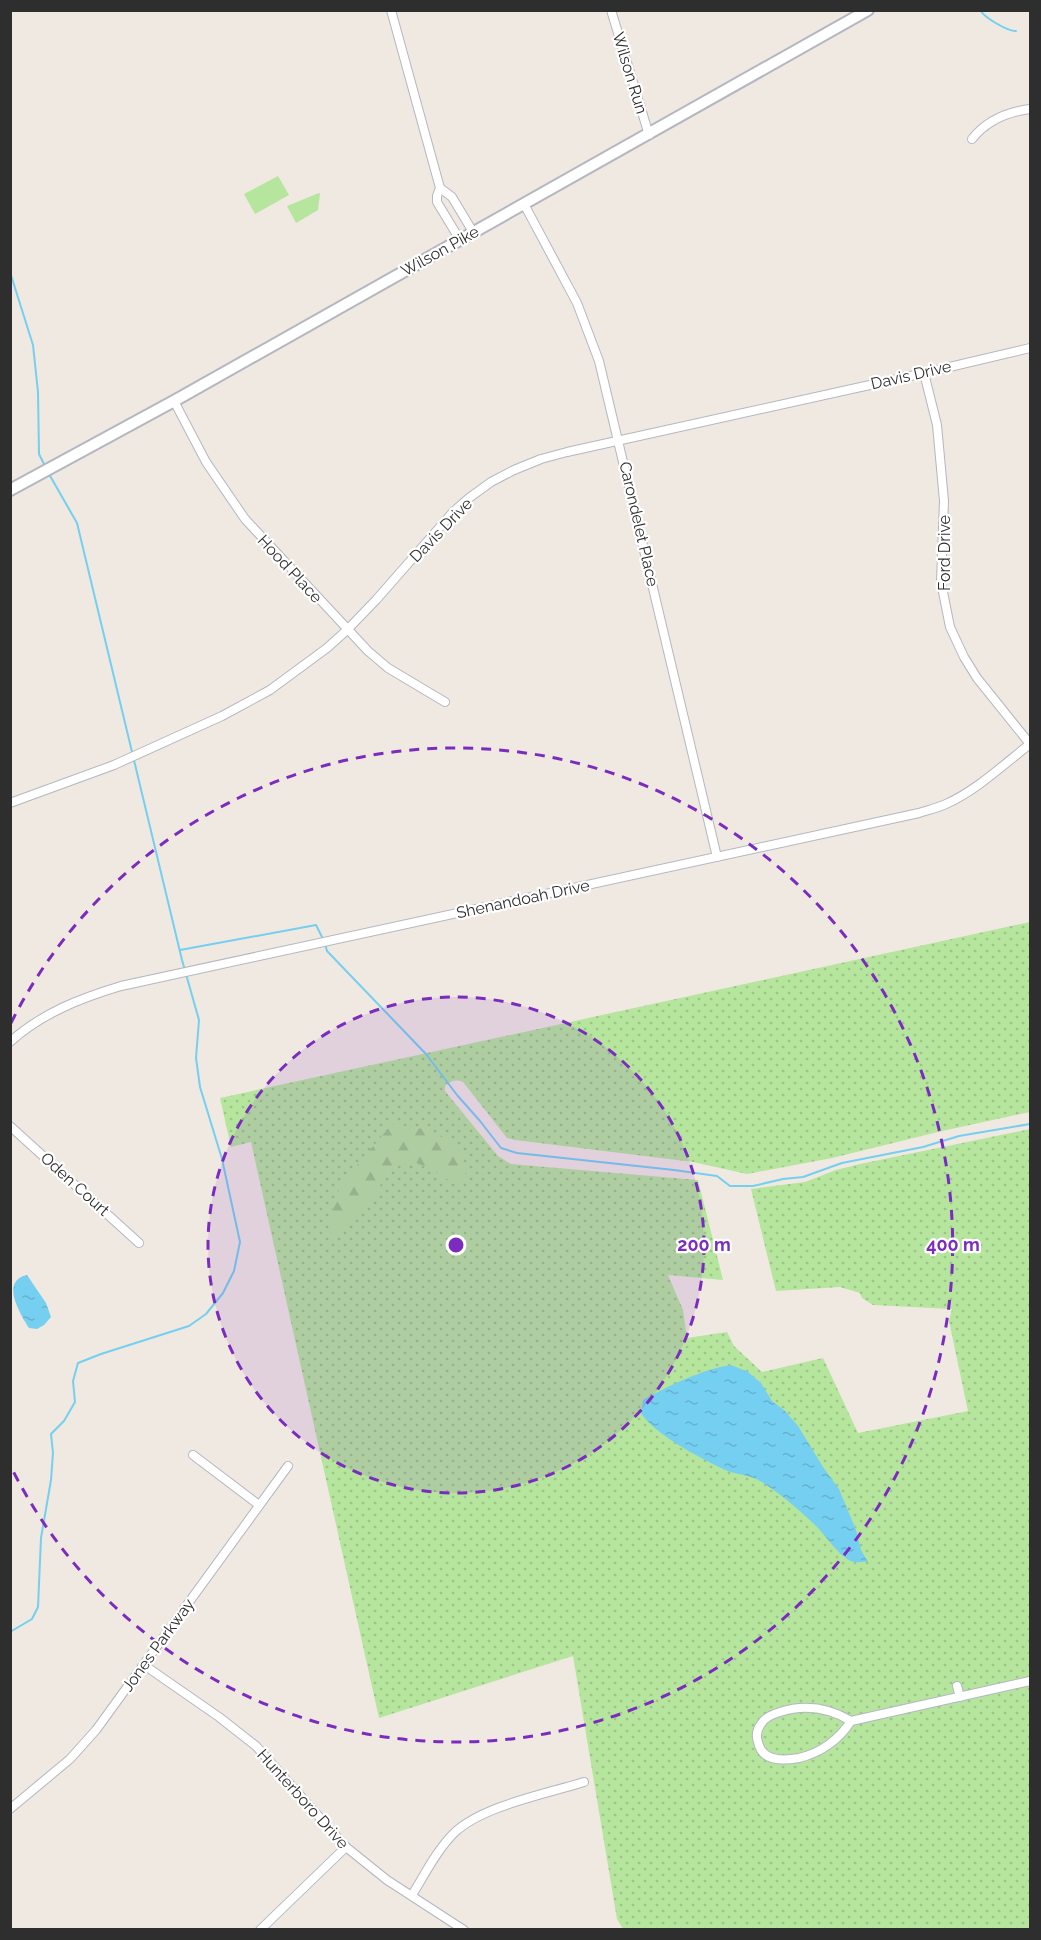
<svg xmlns="http://www.w3.org/2000/svg" width="1041" height="1940" font-family="Raleway,sans-serif">
  <defs>
    <pattern id="grass-dots" width="8" height="8" patternUnits="userSpaceOnUse" patternTransform="scale(1.5)"><rect width="8" height="8" fill="#b6e59e"/><path d="M2 2h.1M6 6h.1" fill="none" stroke="#9dc588" stroke-width="1.8" stroke-linecap="round"/></pattern>
    <pattern id="forest-firs" width="22" height="20" patternUnits="userSpaceOnUse" patternTransform="scale(1.5)"><rect width="22" height="20" fill="#b6e59e"/><path d="M5 1l3.5 6h-7zM16 11l3.5 6h-7z" fill="#9dc588"/></pattern>
    <pattern id="water-ripples" width="26" height="14" patternUnits="userSpaceOnUse" patternTransform="scale(1.5)"><rect width="26" height="14" fill="#75cff0"/><path d="M2 4q2-2 4 0t4 0M15 11q2-2 4 0t4 0" fill="none" stroke="#66b2ce"/></pattern>
  </defs>
  <rect width="100%" height="100%" fill="#efe9e1"/>
  <path fill="url(#grass-dots)" d="M 1030,922 L 1030,1112 L 942,1131 L 832,1158 L 747,1174 L 693,1162 L 515,1140 L 507,1138 L 463,1082 C 455,1079 451,1081 445,1086 L 445,1091 L 498,1156 L 511,1164 L 698,1180 L 723,1280 L 668,1275 L 683,1310 L 687,1338 L 727,1332 L 734,1346 L 762,1372 L 823,1358 L 858,1433 L 968,1411 L 949,1321 L 952,1309 L 873,1305 L 862,1298 L 860,1293 L 840,1287 L 776,1291 L 751,1189 L 805,1182 L 836,1170 L 860,1164 L 1030,1129 L 1030,1929 L 623,1929 L 617,1919 L 573,1656 L 379,1718 L 251,1142 L 231,1147 L 220,1098 Z"/>
  <polygon fill="url(#forest-firs)" points="392,1124 430,1130 456,1146 468,1169 458,1186 432,1170 410,1160 389,1171 376,1192 356,1214 333,1236 328,1222 341,1184"/>
  <g fill="#b6e59e">
    <polygon points="278,176 289,195 255,214 244,194"/>
    <polygon points="319,193 320,193 318,210 296,223 287,206"/>
  </g>
  <g fill="url(#water-ripples)">
    <path d="M 27,1275 L 46,1303 L 51,1317 L 44,1325 L 37,1329 L 29,1328 C 20,1313 0,1281 27,1275 Z"/>
    <path d="M 731,1365 L 748,1372 L 761,1383 L 772,1401 L 785,1411 L 798,1426 L 823,1467 L 839,1489 L 856,1530 L 861,1550 L 868,1562 C 864,1561 858,1563 854,1562 C 840,1559 825,1534 815,1525 C 798,1509 781,1494 762,1482 C 750,1474 735,1475 723,1469 C 700,1458 654,1434 641,1413 L 643,1400 C 668,1386 703,1369 731,1365 Z"/>
  </g>
  <g fill="none" stroke-linecap="round" stroke-linejoin="round">
    <g stroke="#75cff0" stroke-width="2">
      <path d="M 980,10 C 985,18 1007,31 1016,31"/>
      <polyline points="10,272 33,345 38,392 39,454 45,466"/>
      <polyline points="325,944 327,951 426,1054 457,1095 480,1121 501,1148 517,1153 674,1170 717,1176 730,1186 753,1186 783,1179 803,1177 842,1163 923,1147 959,1136 1030,1124"/>
      <polyline points="180,950 316,925 323,939"/>
      <polyline points="10,1632 32,1619 38,1607 41,1538 51,1480 53,1453 51,1434 64,1421 75,1402 73,1381 78,1363 101,1354 189,1326 206,1314 223,1293 234,1271 240,1242 222,1159 200,1087 196,1058 199,1020 182,960 77,523 49,474"/>
    </g>
    <defs>
      <g id="minor">
        <polyline points="391,10 440,188"/>
        <polyline points="611,10 649,135"/>
        <path d="M 972,139 C 987,120 1007,112 1030,109"/>
        <polyline points="524,204 577,303 599,361 717,857"/>
        <polyline points="460,240 437,202 437,196 440,188 452,197 473,232"/>
        <polyline points="924,373 937,425 944,501 941,582 950,627 964,657 977,678 1030,744"/>
        <polyline points="174,401 206,462 245,519 368,651 388,668 445,702"/>
        <polyline points="10,803 114,765 222,716 270,690 327,648 347,630 376,600 454,511 469,498 491,482 514,470 541,459 567,452 924,373 1030,348"/>
        <path d="M 10,1042 C 42,1013 81,998 121,986 L 919,813 C 928,810 937,808 946,804 C 977,790 1003,765 1030,744"/>
        <polyline points="10,1126 139,1243"/>
        <polyline points="193,1455 259,1505"/>
        <polyline points="144,1665 219,1717 256,1746 346,1847 387,1880 464,1930"/>
        <polyline points="957,1686 960,1697"/>
        <path d="M 851,1721 C 829,1708 805,1704 780,1712 C 773,1714 765,1717 761,1724 C 757,1729 756,1736 758,1742 C 762,1762 783,1761 799,1758 C 820,1753 839,1740 851,1721 L 1030,1681"/>
        <polyline points="10,1809 70,1759 96,1730 288,1466"/>
        <path d="M 412,1895 C 425,1874 437,1850 454,1833 C 482,1806 546,1794 584,1782"/>
        <polyline points="260,1930 346,1847"/>
      </g>
      <polyline id="secondary" points="10,490 174,401 868,10"/>
    </defs>
    <use href="#minor" stroke="#b4b7c1" stroke-width="10"/>
    <use href="#secondary" stroke="#b4b7c1" stroke-width="14"/>
    <use href="#minor" stroke="#fff" stroke-width="8"/>
    <use href="#secondary" stroke="#fff" stroke-width="10"/>
  </g>
  <circle cx="456" cy="1245" r="248" fill="#7b2cbf" fill-opacity=".12"/>
  <g fill="none" stroke="#7b2cbf" stroke-width="3" stroke-dasharray="10 8">
    <circle cx="456" cy="1245" r="248"/>
    <path d="M11 1023A497 497 0 1 1 11 1467"/>
  </g>
  <g text-anchor="middle" dominant-baseline="central" stroke-width="4.5" stroke-linejoin="round" paint-order="stroke">
    <g font-size="16" fill="#2e2e2e" stroke="#fff">
      <text transform="translate(630 73) rotate(73)">Wilson Run</text>
      <text transform="translate(440 251) rotate(-29)">Wilson Pike</text>
      <text transform="translate(911 375) rotate(-13)">Davis Drive</text>
      <text transform="translate(639 524) rotate(77)">Carondelet Place</text>
      <text transform="translate(441 530) rotate(-46)">Davis Drive</text>
      <text transform="translate(944 553) rotate(-90)">Ford Drive</text>
      <text transform="translate(290 569) rotate(47)">Hood Place</text>
      <text transform="translate(523 899) rotate(-12)">Shenandoah Drive</text>
      <text transform="translate(75 1184) rotate(42)">Oden Court</text>
      <text transform="translate(158 1645) rotate(-54)">Jones Parkway</text>
      <text transform="translate(303 1799) rotate(48)">Hunterboro Drive</text>
    </g>
  </g>
  <circle cx="456" cy="1245" r="9" fill="#7b2cbf" stroke="#fff" stroke-width="3"/>
  <g font-size="18" text-anchor="middle" font-weight="bold" fill="#7b2cbf" stroke="#fff" stroke-width="4.5" stroke-linejoin="round" paint-order="stroke">
    <text x="704" y="1251">200 m</text>
    <text x="953" y="1251">400 m</text>
  </g>
  <rect width="1041" height="1940" fill="none" stroke="#2e2e2e" stroke-width="24"/>
</svg>
